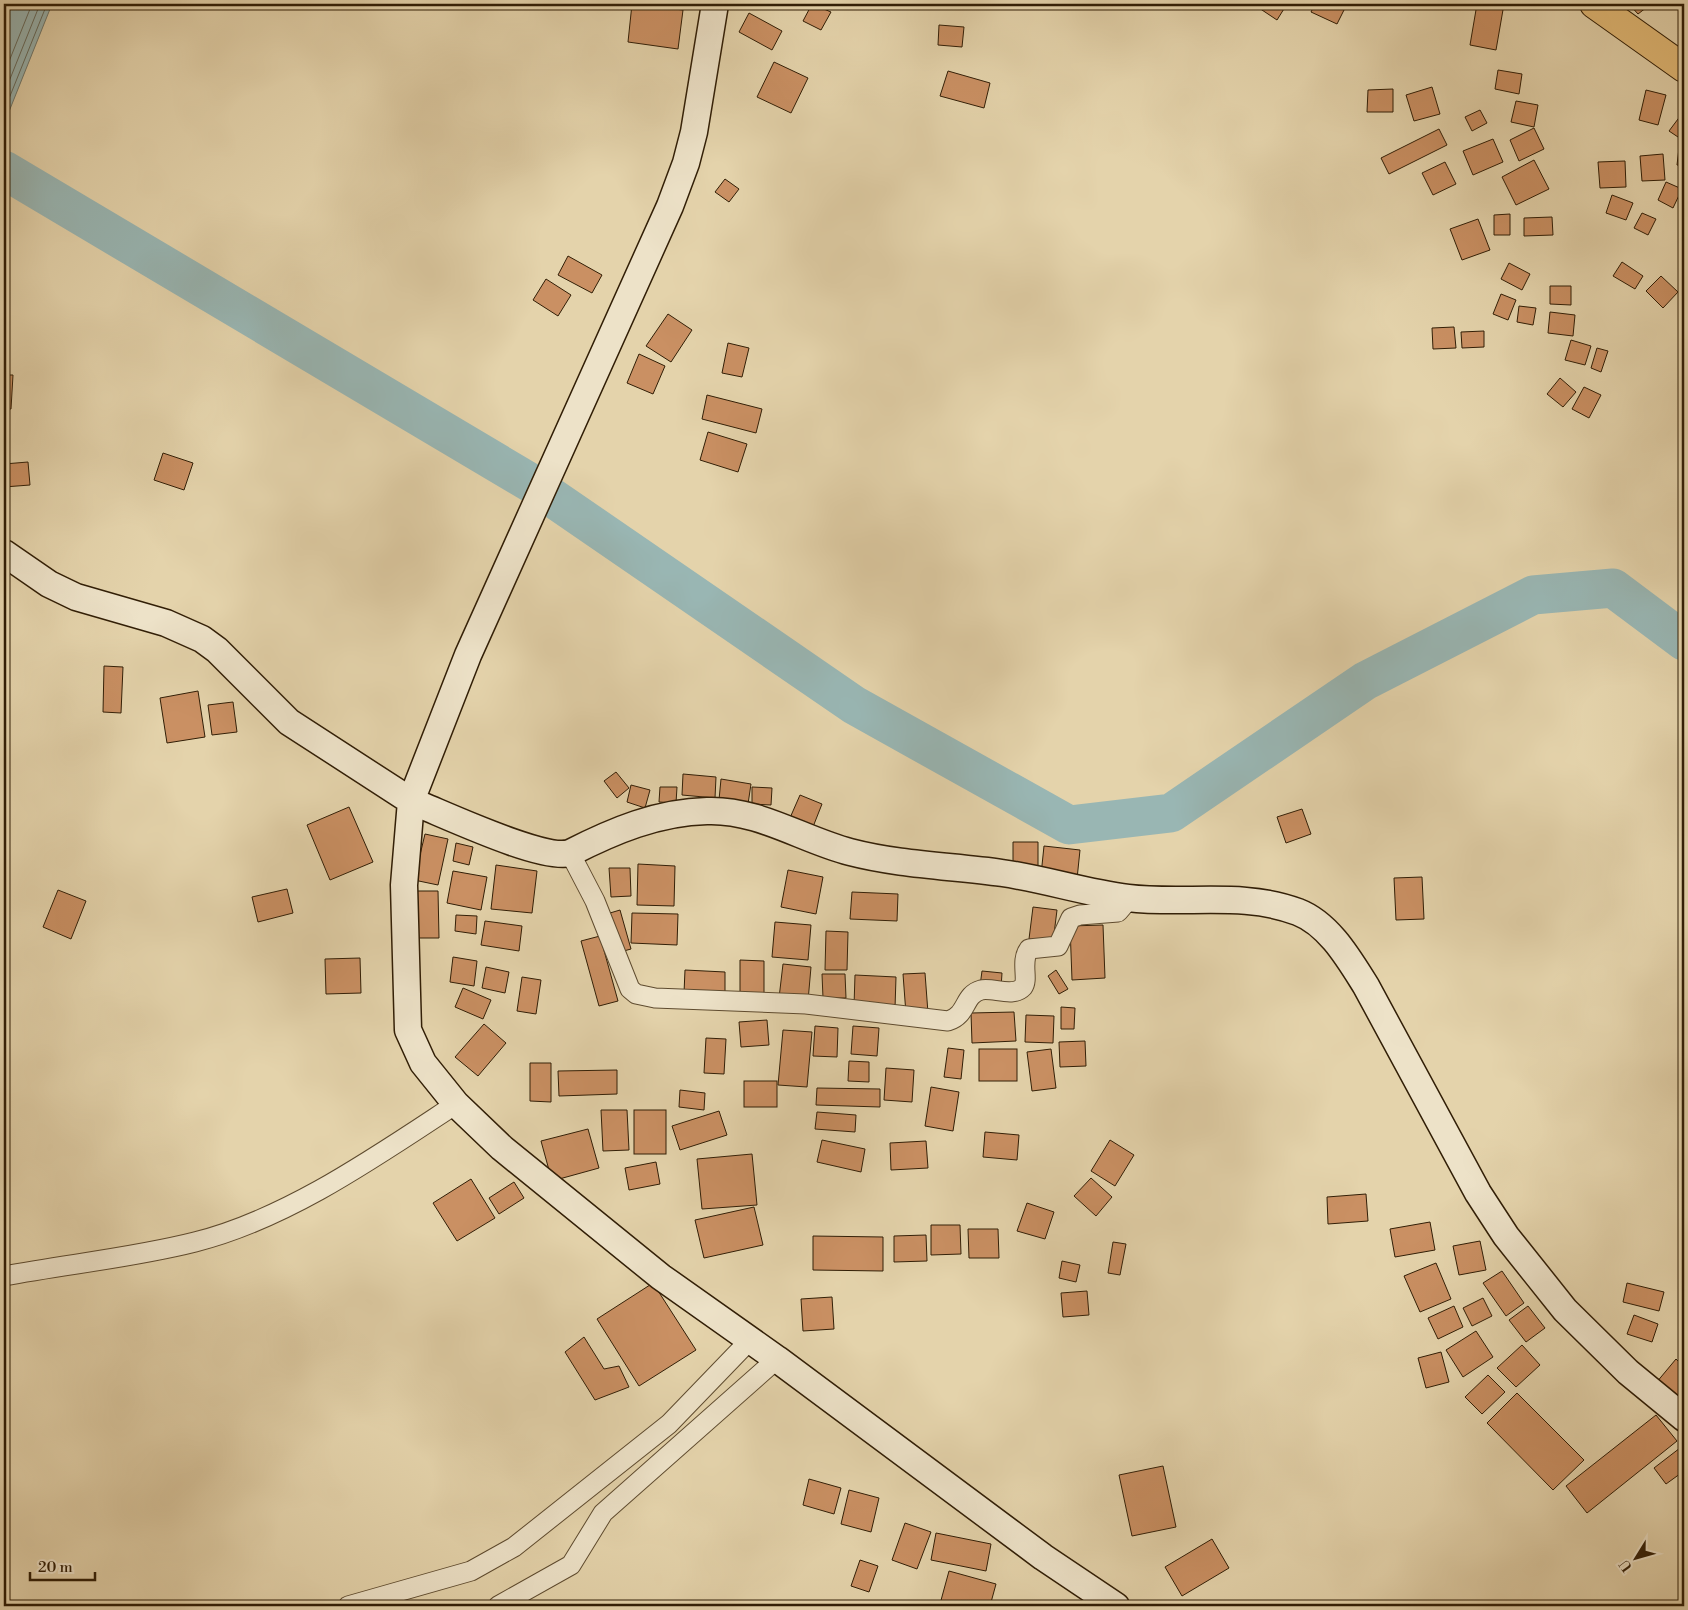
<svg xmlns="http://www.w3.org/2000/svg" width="1688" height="1610" font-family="'Libre Bodoni',serif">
  <rect width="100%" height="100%" fill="#e4d3ab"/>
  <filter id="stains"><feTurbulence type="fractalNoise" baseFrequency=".004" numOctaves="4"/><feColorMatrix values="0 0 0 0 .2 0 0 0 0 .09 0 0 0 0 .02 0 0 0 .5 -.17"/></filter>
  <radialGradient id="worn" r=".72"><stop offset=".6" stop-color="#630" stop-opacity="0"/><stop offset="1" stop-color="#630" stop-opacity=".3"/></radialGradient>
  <polygon fill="#99b6b3" stroke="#6f796e" points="4,4 52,4 4,124"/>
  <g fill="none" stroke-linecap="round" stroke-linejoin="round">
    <g stroke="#656a5c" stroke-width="1">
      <polyline points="4,74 32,4"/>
      <polyline points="4,94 40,4"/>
      <polyline points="4,111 47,4"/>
    </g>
    <polyline stroke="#99b6b3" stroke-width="39" points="4,170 531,483 854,705 1069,825 1171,813 1365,681 1533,595 1613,588 1684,641"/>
  </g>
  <g fill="#ca9063" stroke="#311e06">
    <polygon points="632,4 683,10 678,49 628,42"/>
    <polygon points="812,4 831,12 821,30 803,21"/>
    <polygon points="1253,4 1287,4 1277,20"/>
    <polygon points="1315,4 1347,4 1337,24 1311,12"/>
    <polygon points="1477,4 1504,4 1496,50 1470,45"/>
    <polygon points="1629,4 1651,4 1638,14"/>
    <polygon points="749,13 782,31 772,50 739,32"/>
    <polygon points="939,25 964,27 962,47 938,45"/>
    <polygon points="774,62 808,78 791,113 757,97"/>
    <polygon points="1498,70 1522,74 1519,94 1495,89"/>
    <polygon points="948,71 990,83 984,108 940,96"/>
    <polygon points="1432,87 1440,114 1414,121 1406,95"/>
    <polygon points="1393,89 1393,112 1367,112 1368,90"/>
    <polygon points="1646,90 1666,95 1658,125 1639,120"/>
    <polygon points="1516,101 1538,105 1534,127 1511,122"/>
    <polygon points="1480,110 1487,123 1472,131 1465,117"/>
    <polygon points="1684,111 1684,141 1669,131"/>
    <polygon points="1534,128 1544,149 1519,161 1510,140"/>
    <polygon points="1439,129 1447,145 1389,174 1381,158"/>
    <polygon points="1493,139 1503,162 1473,175 1463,151"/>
    <polygon points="1679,148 1684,148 1684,166 1677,165"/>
    <polygon points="1663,154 1665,180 1642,181 1640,156"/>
    <polygon points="1534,160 1549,189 1516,205 1502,177"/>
    <polygon points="1625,161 1626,187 1600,188 1598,162"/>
    <polygon points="1445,162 1456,184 1433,195 1422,173"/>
    <polygon points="725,179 739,189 729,202 715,192"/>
    <polygon points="1666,182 1682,189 1673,208 1658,200"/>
    <polygon points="1612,195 1633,203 1626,220 1606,213"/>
    <polygon points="1642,213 1656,219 1648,235 1634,228"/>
    <polygon points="1510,214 1510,235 1494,235 1494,215"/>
    <polygon points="1552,217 1553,235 1524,236 1524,218"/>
    <polygon points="1478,219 1490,250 1462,260 1450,229"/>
    <polygon points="568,256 602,275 592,293 558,275"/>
    <polygon points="1622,262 1643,276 1635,289 1613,276"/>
    <polygon points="1509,263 1530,274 1522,290 1501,279"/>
    <polygon points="1661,276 1678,292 1663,308 1646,291"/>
    <polygon points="546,279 571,295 558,316 533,300"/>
    <polygon points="1550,286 1571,286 1571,305 1550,304"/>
    <polygon points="1501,294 1516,300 1508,320 1493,314"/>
    <polygon points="1519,306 1536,308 1533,325 1517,322"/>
    <polygon points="1550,312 1575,315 1573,336 1548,333"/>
    <polygon points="668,314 692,330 671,362 646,346"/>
    <polygon points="1454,327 1456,348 1433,349 1432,328"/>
    <polygon points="1484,331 1484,347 1462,348 1461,332"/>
    <polygon points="1571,340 1591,346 1585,365 1565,360"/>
    <polygon points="728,343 749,348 742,377 722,373"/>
    <polygon points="1597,348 1608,351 1601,372 1591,368"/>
    <polygon points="639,354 665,366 653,394 627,383"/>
    <polygon points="4,375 13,375 11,409 4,409"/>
    <polygon points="1560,378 1576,392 1563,407 1547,394"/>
    <polygon points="1584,387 1601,395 1589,418 1572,409"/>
    <polygon points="707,395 762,409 756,433 702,419"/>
    <polygon points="708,432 747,444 738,472 700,460"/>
    <polygon points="163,453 193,463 184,490 154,480"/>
    <polygon points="28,462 30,485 4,487 4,464"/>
    <polygon points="104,666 123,667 121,713 103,712"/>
    <polygon points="198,691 205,737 167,743 160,698"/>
    <polygon points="233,702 237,732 212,735 208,705"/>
    <polygon points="616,772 629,788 617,798 604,781"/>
    <polygon points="683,774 716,777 715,798 682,795"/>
    <polygon points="721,779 751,784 748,804 719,800"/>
    <polygon points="631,785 650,790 645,808 627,802"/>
    <polygon points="660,787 677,787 676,803 659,802"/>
    <polygon points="752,787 772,788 771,805 752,804"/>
    <polygon points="800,795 822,804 809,837 786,827"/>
    <polygon points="349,807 373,862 330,880 307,825"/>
    <polygon points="1302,809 1311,834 1286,843 1277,817"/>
    <polygon points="425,834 448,839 438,885 414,880"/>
    <polygon points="1013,842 1038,842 1038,872 1013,871"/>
    <polygon points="456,843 473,847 469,865 453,861"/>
    <polygon points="1044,846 1080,850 1077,879 1041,875"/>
    <polygon points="638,864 675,866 674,906 637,905"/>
    <polygon points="496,865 537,871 532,913 491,909"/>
    <polygon points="609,868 630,868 631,896 611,897"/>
    <polygon points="788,870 823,877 816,914 781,907"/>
    <polygon points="453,871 487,877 481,910 447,903"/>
    <polygon points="1422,877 1424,919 1396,920 1394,878"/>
    <polygon points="287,889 293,913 258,922 252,897"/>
    <polygon points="58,890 86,901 71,939 43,927"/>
    <polygon points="416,891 438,891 439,938 417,938"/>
    <polygon points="852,892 898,894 897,921 850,919"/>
    <polygon points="1033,907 1057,910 1053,942 1029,939"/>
    <polygon points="620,910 631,949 620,952 610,913"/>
    <polygon points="632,913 678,914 677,945 631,943"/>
    <polygon points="456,915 477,916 476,934 455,931"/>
    <polygon points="485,921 522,926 519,951 481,945"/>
    <polygon points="775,922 811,925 808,960 772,957"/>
    <polygon points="1103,925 1105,978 1072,980 1070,926"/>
    <polygon points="826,931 848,932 847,970 825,970"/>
    <polygon points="600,936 618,1001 599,1006 581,941"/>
    <polygon points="453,957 477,961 474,986 450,982"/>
    <polygon points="360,958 361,993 326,994 325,959"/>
    <polygon points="740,960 764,961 764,997 740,997"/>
    <polygon points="783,964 811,967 808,1001 779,998"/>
    <polygon points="486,967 509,972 505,993 482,988"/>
    <polygon points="685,970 725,972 725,995 684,993"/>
    <polygon points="1056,970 1068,989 1059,994 1048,976"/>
    <polygon points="982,971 1002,973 1001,988 980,986"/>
    <polygon points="925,973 928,1013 906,1014 903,974"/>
    <polygon points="822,974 845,974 846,998 823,998"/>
    <polygon points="855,975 896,977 895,1008 854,1006"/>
    <polygon points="522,977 541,980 536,1014 517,1011"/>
    <polygon points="463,988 491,1000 483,1019 455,1007"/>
    <polygon points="1061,1007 1075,1008 1074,1029 1061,1029"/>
    <polygon points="1014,1012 1016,1041 972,1043 971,1013"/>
    <polygon points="1026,1015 1054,1016 1053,1043 1025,1042"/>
    <polygon points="767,1020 769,1045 741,1047 739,1022"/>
    <polygon points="484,1024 506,1043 478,1076 455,1057"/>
    <polygon points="815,1026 838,1028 837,1057 813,1056"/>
    <polygon points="853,1026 879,1028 877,1056 851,1054"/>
    <polygon points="783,1030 812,1032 807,1087 778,1085"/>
    <polygon points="706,1038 726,1039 724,1074 704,1073"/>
    <polygon points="1085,1041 1086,1066 1060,1067 1059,1042"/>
    <polygon points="948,1048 964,1050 961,1079 944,1077"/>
    <rect x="979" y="1049" width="38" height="32"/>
    <polygon points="1051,1049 1056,1088 1032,1091 1027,1052"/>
    <polygon points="849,1061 869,1062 869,1082 848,1081"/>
    <polygon points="530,1063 551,1063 551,1102 530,1101"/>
    <polygon points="886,1068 914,1070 912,1102 884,1100"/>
    <polygon points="617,1070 617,1094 559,1096 558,1071"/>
    <rect x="744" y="1081" width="33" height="26"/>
    <polygon points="931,1087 959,1092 953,1131 925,1126"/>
    <polygon points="817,1088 880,1089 880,1107 816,1105"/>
    <polygon points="680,1090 705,1093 704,1110 679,1107"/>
    <polygon points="601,1110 627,1110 629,1150 603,1151"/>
    <rect x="634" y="1110" width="32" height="44"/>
    <polygon points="719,1111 727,1135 680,1150 672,1126"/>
    <polygon points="817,1112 856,1115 855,1132 815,1129"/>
    <polygon points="588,1129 599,1168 552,1181 541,1141"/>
    <polygon points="985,1132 1019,1135 1017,1160 983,1157"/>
    <polygon points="822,1140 865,1149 861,1172 817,1162"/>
    <polygon points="1110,1140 1134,1155 1115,1186 1091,1171"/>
    <polygon points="926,1141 928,1168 891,1170 890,1143"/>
    <polygon points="752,1154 757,1205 702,1209 697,1159"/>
    <polygon points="656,1162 660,1184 629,1190 625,1168"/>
    <polygon points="1091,1178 1112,1197 1096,1216 1074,1196"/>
    <polygon points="471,1179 495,1218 457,1241 433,1203"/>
    <polygon points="514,1182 524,1198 499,1214 489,1198"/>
    <polygon points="1366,1194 1368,1221 1328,1224 1327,1197"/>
    <polygon points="1027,1203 1054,1212 1045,1239 1017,1231"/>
    <polygon points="754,1207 763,1245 704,1258 695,1220"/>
    <polygon points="1430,1222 1435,1250 1395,1257 1390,1229"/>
    <polygon points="931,1225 960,1225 961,1254 931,1255"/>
    <polygon points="968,1229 998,1229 999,1258 969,1258"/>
    <polygon points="926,1235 927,1261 894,1262 894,1236"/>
    <polygon points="813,1236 883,1237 883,1271 813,1270"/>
    <polygon points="1480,1241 1486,1270 1459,1275 1453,1246"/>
    <polygon points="1113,1242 1126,1244 1120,1275 1108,1273"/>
    <polygon points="1062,1261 1080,1265 1076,1282 1059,1278"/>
    <polygon points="1436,1263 1451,1299 1420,1312 1404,1276"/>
    <polygon points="1502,1271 1524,1303 1506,1316 1483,1283"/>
    <polygon points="653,1283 696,1350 639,1386 597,1319"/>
    <polygon points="1627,1283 1664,1292 1659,1311 1623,1302"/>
    <polygon points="1087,1291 1089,1315 1063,1317 1061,1293"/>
    <polygon points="832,1297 834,1329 803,1331 801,1299"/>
    <polygon points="1483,1298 1492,1316 1472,1326 1463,1308"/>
    <polygon points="1454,1306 1463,1327 1438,1339 1428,1318"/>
    <polygon points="1528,1306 1545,1328 1526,1342 1509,1320"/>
    <polygon points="1634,1315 1658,1324 1652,1342 1627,1334"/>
    <polygon points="1476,1331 1493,1357 1463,1377 1446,1350"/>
    <polygon points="584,1337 604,1369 619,1366 629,1387 595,1400 565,1352"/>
    <polygon points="1522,1345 1540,1365 1516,1387 1497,1368"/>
    <polygon points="1441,1352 1449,1382 1426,1388 1418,1358"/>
    <polygon points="1676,1359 1684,1367 1684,1399 1677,1404 1656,1383"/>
    <polygon points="1488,1375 1505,1392 1482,1414 1465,1397"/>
    <polygon points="1517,1393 1584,1460 1553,1490 1487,1423"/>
    <polygon points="1656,1415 1677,1441 1587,1513 1566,1486"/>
    <polygon points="1680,1448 1684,1454 1684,1471 1666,1484 1654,1468"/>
    <polygon points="1163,1466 1176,1527 1132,1536 1119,1475"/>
    <polygon points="809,1479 841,1488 834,1514 803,1505"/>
    <polygon points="849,1490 879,1498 871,1532 841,1524"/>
    <polygon points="905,1523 931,1532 917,1569 892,1560"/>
    <polygon points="936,1533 991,1544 986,1571 931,1560"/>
    <polygon points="1212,1539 1229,1568 1182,1596 1165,1567"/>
    <polygon points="860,1560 878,1566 869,1592 851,1586"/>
    <polygon points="949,1571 996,1584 990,1606 949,1606 940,1604"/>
  </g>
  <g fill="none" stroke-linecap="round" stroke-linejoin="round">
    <defs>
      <g id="street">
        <path d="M 570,853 L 595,901 L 630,989 L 636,994 L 655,998 L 806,1004 L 948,1021 C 968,1015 963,995 981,990 C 993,987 1013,998 1023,987 C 1029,979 1020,961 1029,949 L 1058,946 L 1071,918 L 1080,915 L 1118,912 L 1130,898"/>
        <path d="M 4,1276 C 67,1264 132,1258 195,1242 C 287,1219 377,1156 456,1104"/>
        <polyline points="348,1606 471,1571 514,1547 669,1424 750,1340"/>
        <polyline points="498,1606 571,1565 603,1513 777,1359"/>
      </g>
      <g id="secondary">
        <path d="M 715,4 L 694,132 L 686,163 L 670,206 L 468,655 L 411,801 C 442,813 542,861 570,853 C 613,831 658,812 707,811 C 758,809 803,840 850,852 C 900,865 952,866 1002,873 C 1045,879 1086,893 1128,898 C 1185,905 1243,891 1298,912 C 1329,924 1349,959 1366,986 L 1478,1193 L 1506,1236 L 1565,1310 L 1628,1372 L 1684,1418"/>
        <polyline points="4,553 49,584 76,597 166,623 202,639 217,650 289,722 411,801 404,885 408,1030 423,1063 456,1104 502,1148 661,1277 777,1359 1043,1557 1116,1606"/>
      </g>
      <polyline id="highway" points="1594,4 1684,68"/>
    </defs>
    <use href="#street" stroke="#5e4b2f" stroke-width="21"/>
    <use href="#secondary" stroke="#311e06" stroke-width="29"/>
    <use href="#highway" stroke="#311e06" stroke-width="30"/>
    <use href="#street" stroke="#ede2c8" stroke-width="19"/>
    <use href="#secondary" stroke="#ede2c8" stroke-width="26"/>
    <use href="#highway" stroke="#e2ba76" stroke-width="28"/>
  </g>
  <rect width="1688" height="1610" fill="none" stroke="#e4d3ab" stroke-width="20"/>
  <rect x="5" y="5" width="1678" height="1600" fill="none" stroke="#311e06" stroke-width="2.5"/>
  <rect x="10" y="10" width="1668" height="1590" fill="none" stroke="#311e06"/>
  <g transform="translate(1636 1558) rotate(233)" stroke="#ede2c8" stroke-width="4" paint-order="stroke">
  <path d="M0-4L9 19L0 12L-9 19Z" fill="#311e06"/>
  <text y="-8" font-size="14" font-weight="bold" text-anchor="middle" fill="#311e06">U</text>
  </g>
  <path d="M30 1572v8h65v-8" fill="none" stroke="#311e06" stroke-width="2.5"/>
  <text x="38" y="1572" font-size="15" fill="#311e06" stroke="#ede2c8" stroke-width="4" paint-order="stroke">20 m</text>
  <rect width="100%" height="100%" filter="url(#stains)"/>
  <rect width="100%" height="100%" fill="url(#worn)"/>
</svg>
